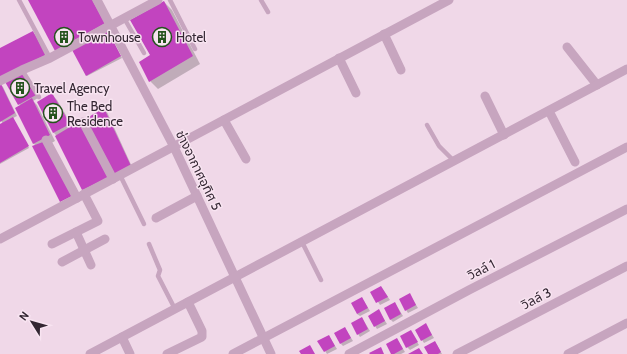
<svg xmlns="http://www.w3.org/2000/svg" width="627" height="354" font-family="Cabin,'Noto Sans Thai',sans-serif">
  <rect width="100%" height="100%" fill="#f0d8e8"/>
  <g fill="#0003">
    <polygon points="30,0 93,0 108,28 107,31 122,58 87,76 72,48"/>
    <polygon points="164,2 172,10 200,64 158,89 150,81 152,55"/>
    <polygon points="32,32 37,36 48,59 23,72 38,98 33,101 37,105 55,141 46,146 36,146 34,144 16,108 20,106 0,49"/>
    <polygon points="1,85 3,87 17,116 13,118 29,148 0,164 0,125 3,124 0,119"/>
    <polygon points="51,94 57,100 73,127 110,180 86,192 83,190 57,136 54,133 38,102"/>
    <polygon points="104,110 107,112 133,169 118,177"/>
    <polygon points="381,287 390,300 380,305 372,292"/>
    <polygon points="410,295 418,308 408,313 406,310"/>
    <polygon points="362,298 370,311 360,316 357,314"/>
    <polygon points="395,303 403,316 393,322 390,319"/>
    <polygon points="379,311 387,324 377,329 375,326"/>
    <polygon points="362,318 370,331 360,337 358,334"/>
    <polygon points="426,325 434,338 424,343 422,340"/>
    <polygon points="345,328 353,341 343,346 341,344"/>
    <polygon points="411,332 419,345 410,350 407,347"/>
    <polygon points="329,336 337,349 327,354 319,341"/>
    <polygon points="397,339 405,352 401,354 392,354"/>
    <polygon points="435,342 437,345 442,354 429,354"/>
  </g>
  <g fill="#c244bf">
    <polygon points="28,0 92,0 105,23 55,51"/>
    <polygon points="164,1 193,56 149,82 139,62 150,55 130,20"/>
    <polygon points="107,29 121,56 86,76 71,48"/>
    <polygon points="33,31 45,55 0,78 0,48"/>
    <polygon points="22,70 36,95 18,105 4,80"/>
    <polygon points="0,82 15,113 0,122"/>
    <polygon points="52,93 70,124 53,133 37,102"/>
    <polygon points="32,98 50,135 33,144 15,108"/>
    <polygon points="104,108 131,166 114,175 85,119"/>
    <polygon points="13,117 29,146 0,163 0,124"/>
    <polygon points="80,121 109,177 82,190 55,136"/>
    <polygon points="43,142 72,196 60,202 32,146"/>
    <polygon points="381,286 388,297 376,303 370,292"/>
    <polygon points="410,293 416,305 405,311 399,299"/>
    <polygon points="362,297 368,308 357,314 351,303"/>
    <polygon points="395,302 401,314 390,320 384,308"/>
    <polygon points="379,309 385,321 374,327 368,316"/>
    <polygon points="362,317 368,329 357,335 351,323"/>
    <polygon points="426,323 432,335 421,341 415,330"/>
    <polygon points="345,327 351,338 340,344 334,333"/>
    <polygon points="411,330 418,342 406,348 400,336"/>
    <polygon points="329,335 335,346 324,352 317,341"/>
    <polygon points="397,338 403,349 394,354 391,354 386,344"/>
    <polygon points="435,341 441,352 438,354 428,354 424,347"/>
    <polygon points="310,345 315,354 301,354 299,351"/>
    <polygon points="381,347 384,354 370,354 369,353"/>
    <polygon points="419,348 423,354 408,354"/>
  </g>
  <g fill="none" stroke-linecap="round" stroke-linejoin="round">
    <g stroke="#c7a5bf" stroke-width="4.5">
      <polyline points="19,0 50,58"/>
      <polyline points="170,0 195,49"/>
      <polyline points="261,0 268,12"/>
      <polyline points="124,18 144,53"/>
      <polyline points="22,70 39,97"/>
      <polyline points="427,125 439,146 454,161"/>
      <polyline points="120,175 144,224"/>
      <polyline points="302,242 321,280"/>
      <polyline points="149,244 160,270 158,276 175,309"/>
    </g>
    <g stroke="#c7a5bf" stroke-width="9">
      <polyline points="97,0 174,147 271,354"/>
      <polyline points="384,34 401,70"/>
      <polyline points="567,47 597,85"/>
      <polyline points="339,58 356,93"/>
      <polyline points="0,81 22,70 50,58 158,0"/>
      <polyline points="485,96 504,135"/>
      <polyline points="549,111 575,162"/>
      <polyline points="224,120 246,159"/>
      <polyline points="83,122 113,179"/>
      <polyline points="46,140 77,198"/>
      <polyline points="156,218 197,196"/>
      <polyline points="76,232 91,265"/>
      <polyline points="0,239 449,0"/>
      <polyline points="52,244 98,221 84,194"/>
      <polyline points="62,262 105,239"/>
      <polyline points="122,337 130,354"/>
      <polyline points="90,354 627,69"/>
      <polyline points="167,354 202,337 202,331 188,302"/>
      <polyline points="233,354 627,147"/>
      <polyline points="349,354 469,290 627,209"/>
      <polyline points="457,354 627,266"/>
      <polyline points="568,354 627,323"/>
    </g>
  </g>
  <defs>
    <symbol id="building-ring" viewBox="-11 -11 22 22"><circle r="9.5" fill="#f8e4f1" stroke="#25531d" stroke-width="1.5"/><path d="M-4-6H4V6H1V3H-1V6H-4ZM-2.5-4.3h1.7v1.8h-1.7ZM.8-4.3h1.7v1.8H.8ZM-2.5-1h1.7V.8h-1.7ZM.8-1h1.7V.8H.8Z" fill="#25531d"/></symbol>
  </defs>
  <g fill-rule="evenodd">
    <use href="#building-ring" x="53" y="26" width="22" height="22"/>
    <use href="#building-ring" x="151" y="26" width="22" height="22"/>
    <use href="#building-ring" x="9" y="77" width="22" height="22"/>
    <use href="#building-ring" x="42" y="102" width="22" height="22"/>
  </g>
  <g text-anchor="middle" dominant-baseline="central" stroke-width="3" stroke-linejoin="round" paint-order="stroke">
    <g font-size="13" fill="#332632" stroke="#f8e4f1" text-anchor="start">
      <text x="78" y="37">Townhouse</text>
      <text x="176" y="37">Hotel</text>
      <text x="34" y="88">Travel Agency</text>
      <text x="67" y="106">The Bed<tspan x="67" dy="15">Residence</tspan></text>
    </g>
    <g font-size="13" fill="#332632" stroke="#f8e4f1">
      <text transform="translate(199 170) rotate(64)">ช่างอากาศอุทิศ 5</text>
      <text transform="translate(481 269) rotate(-27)">วิลล์ 1</text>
      <text transform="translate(536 298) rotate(-28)">วิลล์ 3</text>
    </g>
  </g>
  <g transform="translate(32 322) rotate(307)" stroke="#f8e4f1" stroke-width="3" paint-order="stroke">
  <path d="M0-3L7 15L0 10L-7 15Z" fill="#332632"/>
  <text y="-6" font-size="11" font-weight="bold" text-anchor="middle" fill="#332632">N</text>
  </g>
</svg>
